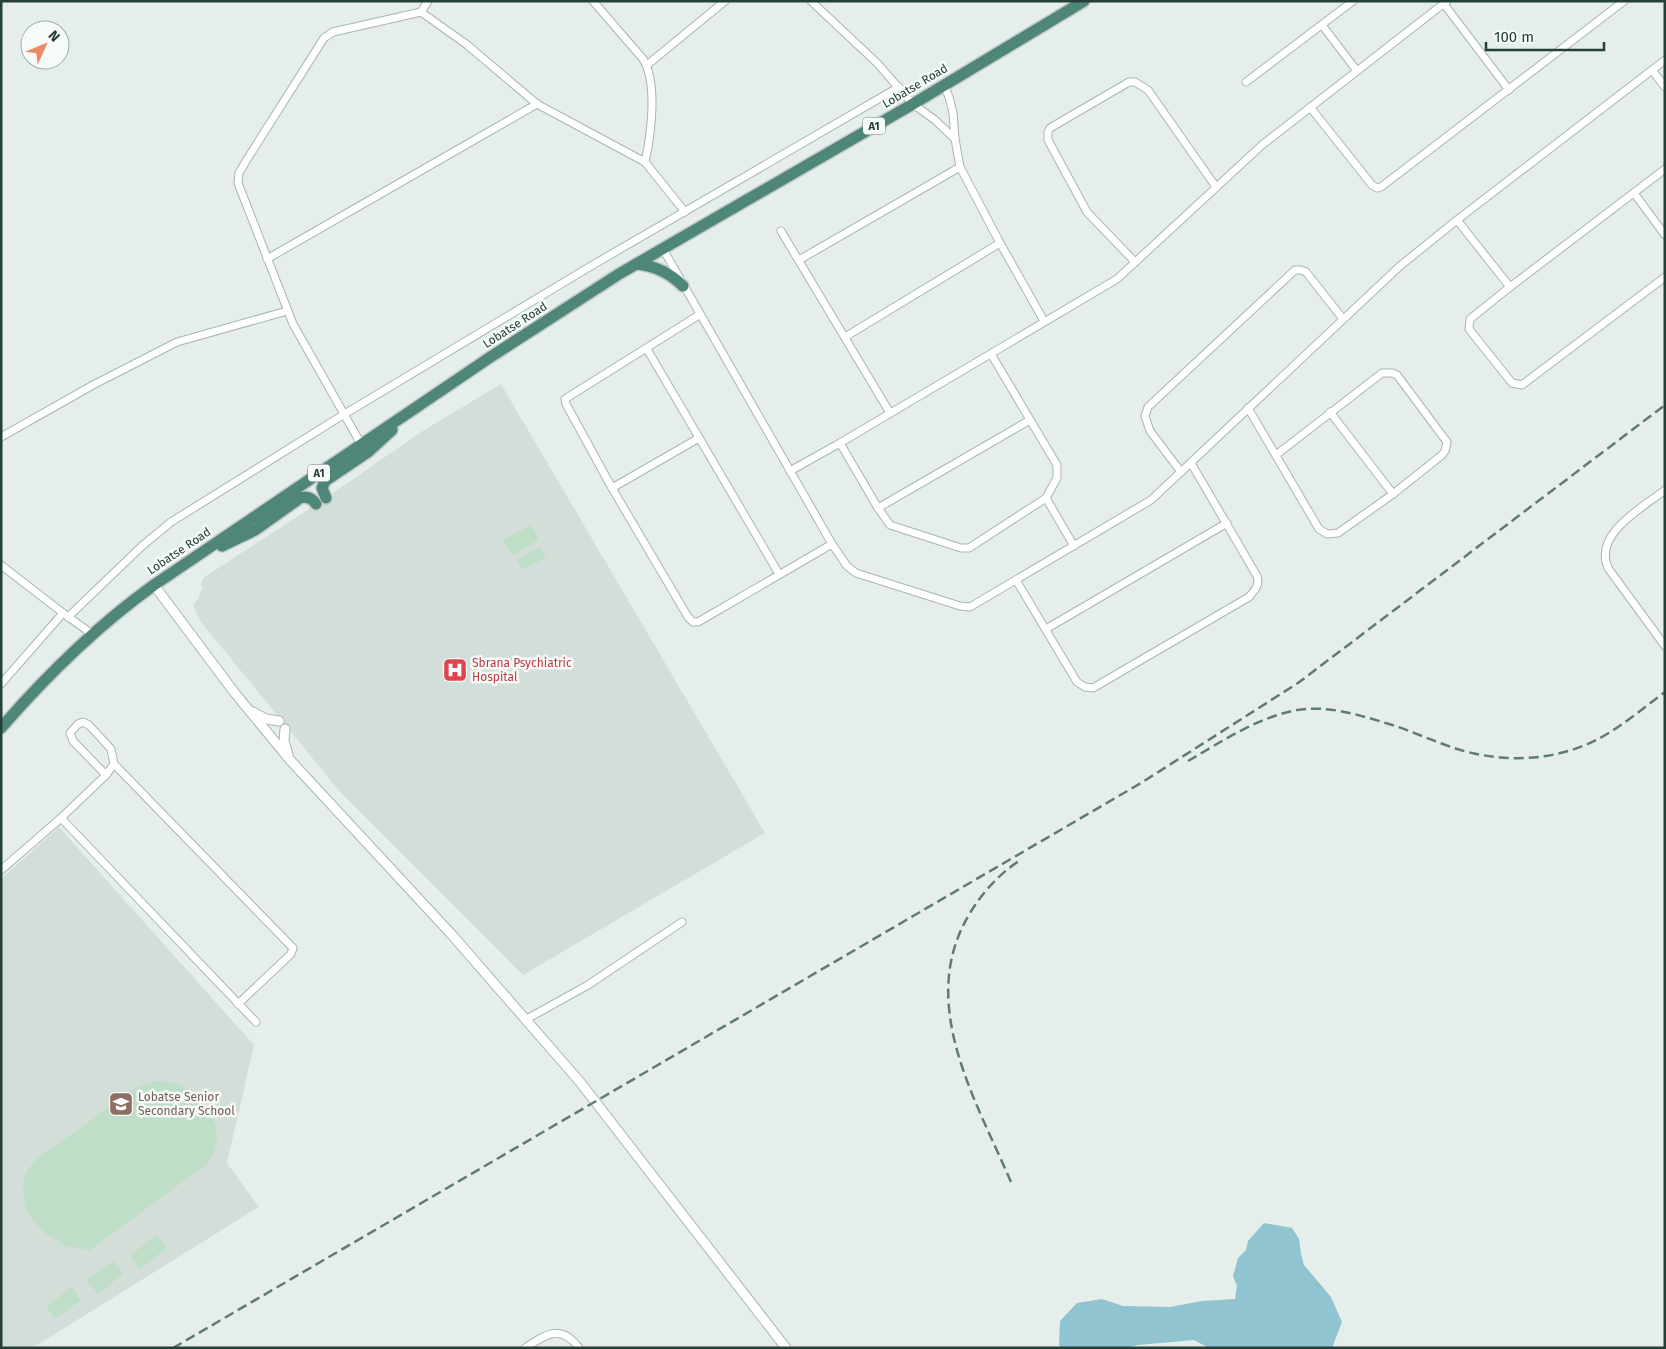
<svg xmlns="http://www.w3.org/2000/svg" width="1666" height="1349" font-family="'Fira Sans',sans-serif">
  <rect width="100%" height="100%" fill="#e5eeea"/>
  <g fill="#d3ded9">
    <polygon points="501,384 765,833 523,975 341,793 200,621 193,605 198,599 203,587 201,584 203,578 326,498 421,432"/>
    <polygon points="59,827 254,1045 227,1163 259,1207 32,1348 1,1348 1,879"/>
  </g>
  <g fill="#bfdec8">
    <polygon points="531,525 539,540 512,555 503,540"/>
    <polygon points="540,547 546,557 523,570 517,560"/>
    <path d="M 156,1081 C 166,1082 178,1082 187,1088 C 211,1105 228,1137 208,1163 L 90,1250 L 66,1246 L 42,1231 L 26,1209 L 23,1191 L 25,1173 L 37,1159 L 137,1087 Z"/>
    <polygon points="157,1235 167,1248 140,1269 130,1255"/>
    <polygon points="113,1261 123,1274 98,1294 87,1280"/>
    <polygon points="72,1287 81,1300 55,1319 46,1306"/>
  </g>
  <polygon fill="#90c4d0" points="1264,1223 1292,1228 1299,1239 1301,1254 1304,1265 1331,1297 1342,1322 1332,1348 1209,1348 1194,1340 1138,1345 1123,1348 1061,1348 1059,1345 1060,1321 1077,1303 1102,1299 1123,1306 1170,1307 1202,1301 1235,1299 1237,1286 1233,1276 1238,1258 1246,1250 1248,1241"/>
  <g fill="none" stroke-linecap="round" stroke-linejoin="round">
    <defs>
      <g id="minor">
        <path d="M 593,1 L 643,59 C 658,83 651,135 645,162"/>
        <polyline points="811,1 877,63 913,104 935,120 955,139"/>
        <polyline points="1444,4 1509,90"/>
        <polyline points="421,12 428,1"/>
        <polyline points="1322,25 1357,71"/>
        <polyline points="647,65 725,1"/>
        <polyline points="1652,70 1665,87"/>
        <polyline points="1246,82 1353,1"/>
        <polyline points="944,85 949,97 953,113 955,139 960,167 1000,243 1044,321"/>
        <polyline points="1310,107 1372,185 1377,188 1381,187 1624,1"/>
        <polyline points="1665,169 1510,287 1470,319 1469,329 1512,383 1522,385 1665,277"/>
        <polyline points="1634,193 1665,235"/>
        <polyline points="1457,220 1510,287"/>
        <polyline points="781,231 890,413"/>
        <polyline points="663,249 832,544 847,566 856,573 960,606 970,607 1151,500 1400,266 1457,220 1665,60"/>
        <polyline points="267,259 537,104"/>
        <polyline points="799,260 960,167"/>
        <polyline points="1135,262 1087,212 1048,140 1048,132 1050,128 1129,82 1135,82 1148,90 1216,187"/>
        <polyline points="699,315 565,399 566,404 612,488 688,617 693,622 698,622 832,544"/>
        <polyline points="845,337 1000,243"/>
        <polyline points="647,349 779,574"/>
        <polyline points="1248,408 1319,529 1327,534 1338,533 1393,494 1442,455 1445,451 1447,442 1397,375 1392,373 1382,373 1276,455"/>
        <polyline points="1330,412 1393,494"/>
        <polyline points="1,437 93,385 177,342 287,311"/>
        <polyline points="840,443 878,508 890,525 961,548 969,548 1046,498 1057,478 1057,465 991,354"/>
        <polyline points="361,444 293,324 238,183 239,173 246,161 324,38 333,32 421,12 466,44 537,104 645,162 685,212"/>
        <polyline points="790,471 840,443 1117,279 1262,145 1447,1"/>
        <polyline points="1181,472 1150,431 1145,416 1148,407 1295,270 1301,270 1306,272 1343,319"/>
        <polyline points="612,488 699,438"/>
        <path d="M 1665,490 C 1642,508 1593,534 1608,568 L 1665,646"/>
        <polyline points="1046,498 1074,546"/>
        <polyline points="878,508 1030,420"/>
        <polyline points="1,565 63,613 92,634"/>
        <path d="M 1016,580 L 1077,682 L 1085,687 L 1093,688 L 1249,597 C 1255,590 1260,585 1257,576 L 1191,463"/>
        <polyline points="68,617 142,546 171,522 343,415 591,266 899,87"/>
        <polyline points="1046,629 1227,523"/>
        <polyline points="1,684 63,613"/>
        <polyline points="106,775 73,741 70,733 78,724 83,722 89,725 111,749 114,764 293,948 291,954 238,1004"/>
        <polyline points="61,818 256,1022"/>
        <polyline points="1,870 61,818 106,775 114,764"/>
        <polyline points="525,1020 588,985 682,922"/>
        <path d="M 525,1348 C 545,1335 561,1323 579,1348"/>
      </g>
      <g id="tertiary">
        <polyline points="154,585 234,692 290,760 453,936 580,1082 786,1348"/>
        <polyline points="253,712 266,719 279,721"/>
        <polyline points="285,729 284,741 288,755"/>
      </g>
      <g id="trunk">
        <path d="M 637,264 C 656,266 670,273 683,286"/>
        <polyline points="326,498 322,488 325,481 368,452 392,430"/>
        <path d="M 222,546 L 255,530 L 300,498 C 307,496 312,498 316,504"/>
        <path d="M 1,728 C 47,675 97,626 154,585 L 492,356 L 619,274 L 913,104 L 1084,1"/>
      </g>
    </defs>
    <use href="#minor" stroke="#a8b6b1" stroke-width="9"/>
    <use href="#tertiary" stroke="#a8b6b1" stroke-width="11"/>
    <use href="#trunk" stroke="#c2c9c8" stroke-width="14"/>
    <use href="#minor" stroke="#fff" stroke-width="7"/>
    <use href="#tertiary" stroke="#fff" stroke-width="9"/>
    <use href="#trunk" stroke="#4f867a" stroke-width="11"/>
    <g stroke="#607a74" stroke-width="2.5" stroke-dasharray="10 5" stroke-linecap="butt">
      <path d="M 1188,761 C 1221,742 1258,717 1297,710 C 1329,705 1359,715 1389,724 C 1415,732 1439,744 1464,751 C 1512,764 1564,760 1607,734 C 1627,722 1646,706 1665,692"/>
      <path d="M 1011,1182 C 975,1098 916,1002 970,913 C 982,893 999,874 1019,861"/>
      <polyline points="173,1348 1141,783 1298,683 1665,405"/>
    </g>
  </g>
  <defs>
    <symbol id="hospital-square" viewBox="-11 -11 22 22"><rect x="-9" y="-9" width="18" height="18" rx="4" fill="#e0444e" stroke="#f6faf8"/><path d="M-5-5h3v3.5h4V-5h3V5h-3V1.5h-4V5h-3Z" fill="#fff"/></symbol>
    <symbol id="school-square" viewBox="-11 -11 22 22"><rect x="-9" y="-9" width="18" height="18" rx="4" fill="#8d6e63" stroke="#f6faf8"/><path d="M0-5L7-2L0 1L-7-2ZM-4 1L0 2.5L4 1V4Q0 6-4 4Z" fill="#fff"/></symbol>
  </defs>
  <g fill-rule="evenodd">
    <use href="#hospital-square" x="441" y="656" width="28" height="28"/>
    <use href="#school-square" x="107" y="1090" width="28" height="28"/>
  </g>
  <g text-anchor="middle" dominant-baseline="central" stroke-width="5" stroke-linejoin="round" paint-order="stroke">
    <g fill="#f6faf8" stroke="#647772" stroke-width="1">
      <rect x="863" y="117.5" width="22" height="17" rx="4"/>
      <rect x="308" y="464.5" width="22" height="17" rx="4"/>
    </g>
    <g font-size="11" font-weight="bold" fill="#253f39">
      <text x="874" y="126">A1</text>
      <text x="319" y="473">A1</text>
    </g>
    <g font-size="12" fill="#253f39" stroke="#f6faf8">
      <text transform="translate(915 86) rotate(-31)">Lobatse Road</text>
      <text transform="translate(515 325) rotate(-33)">Lobatse Road</text>
      <text transform="translate(179 551) rotate(-34)">Lobatse Road</text>
    </g>
    <g font-size="12" fill="#be3a42" stroke="#f6faf8" text-anchor="start">
      <text x="472" y="663">Sbrana Psychiatric<tspan x="472" dy="14">Hospital</tspan></text>
    </g>
    <g font-size="12" fill="#785e54" stroke="#f6faf8" text-anchor="start">
      <text x="138" y="1097">Lobatse Senior<tspan x="138" dy="14">Secondary School</tspan></text>
    </g>
  </g>
  <rect width="1666" height="1349" fill="none" stroke="#253f39" stroke-width="5"/>
  <g transform="translate(45 45) rotate(46)"><circle r="24" fill="#f6faf8" stroke="#a2afac"/>
  <path d="M0-4L9 19L0 12L-9 19Z" fill="#ec8a65"/>
  <text y="-8" font-size="14" font-weight="bold" text-anchor="middle" fill="#253f39">N</text>
  </g>
  <path d="M1486 42v8h118v-8" fill="none" stroke="#253f39" stroke-width="2.5"/>
  <text x="1494" y="42" font-size="15" fill="#253f39" stroke="#f6faf8" stroke-width="4" paint-order="stroke">100 m</text>
</svg>
